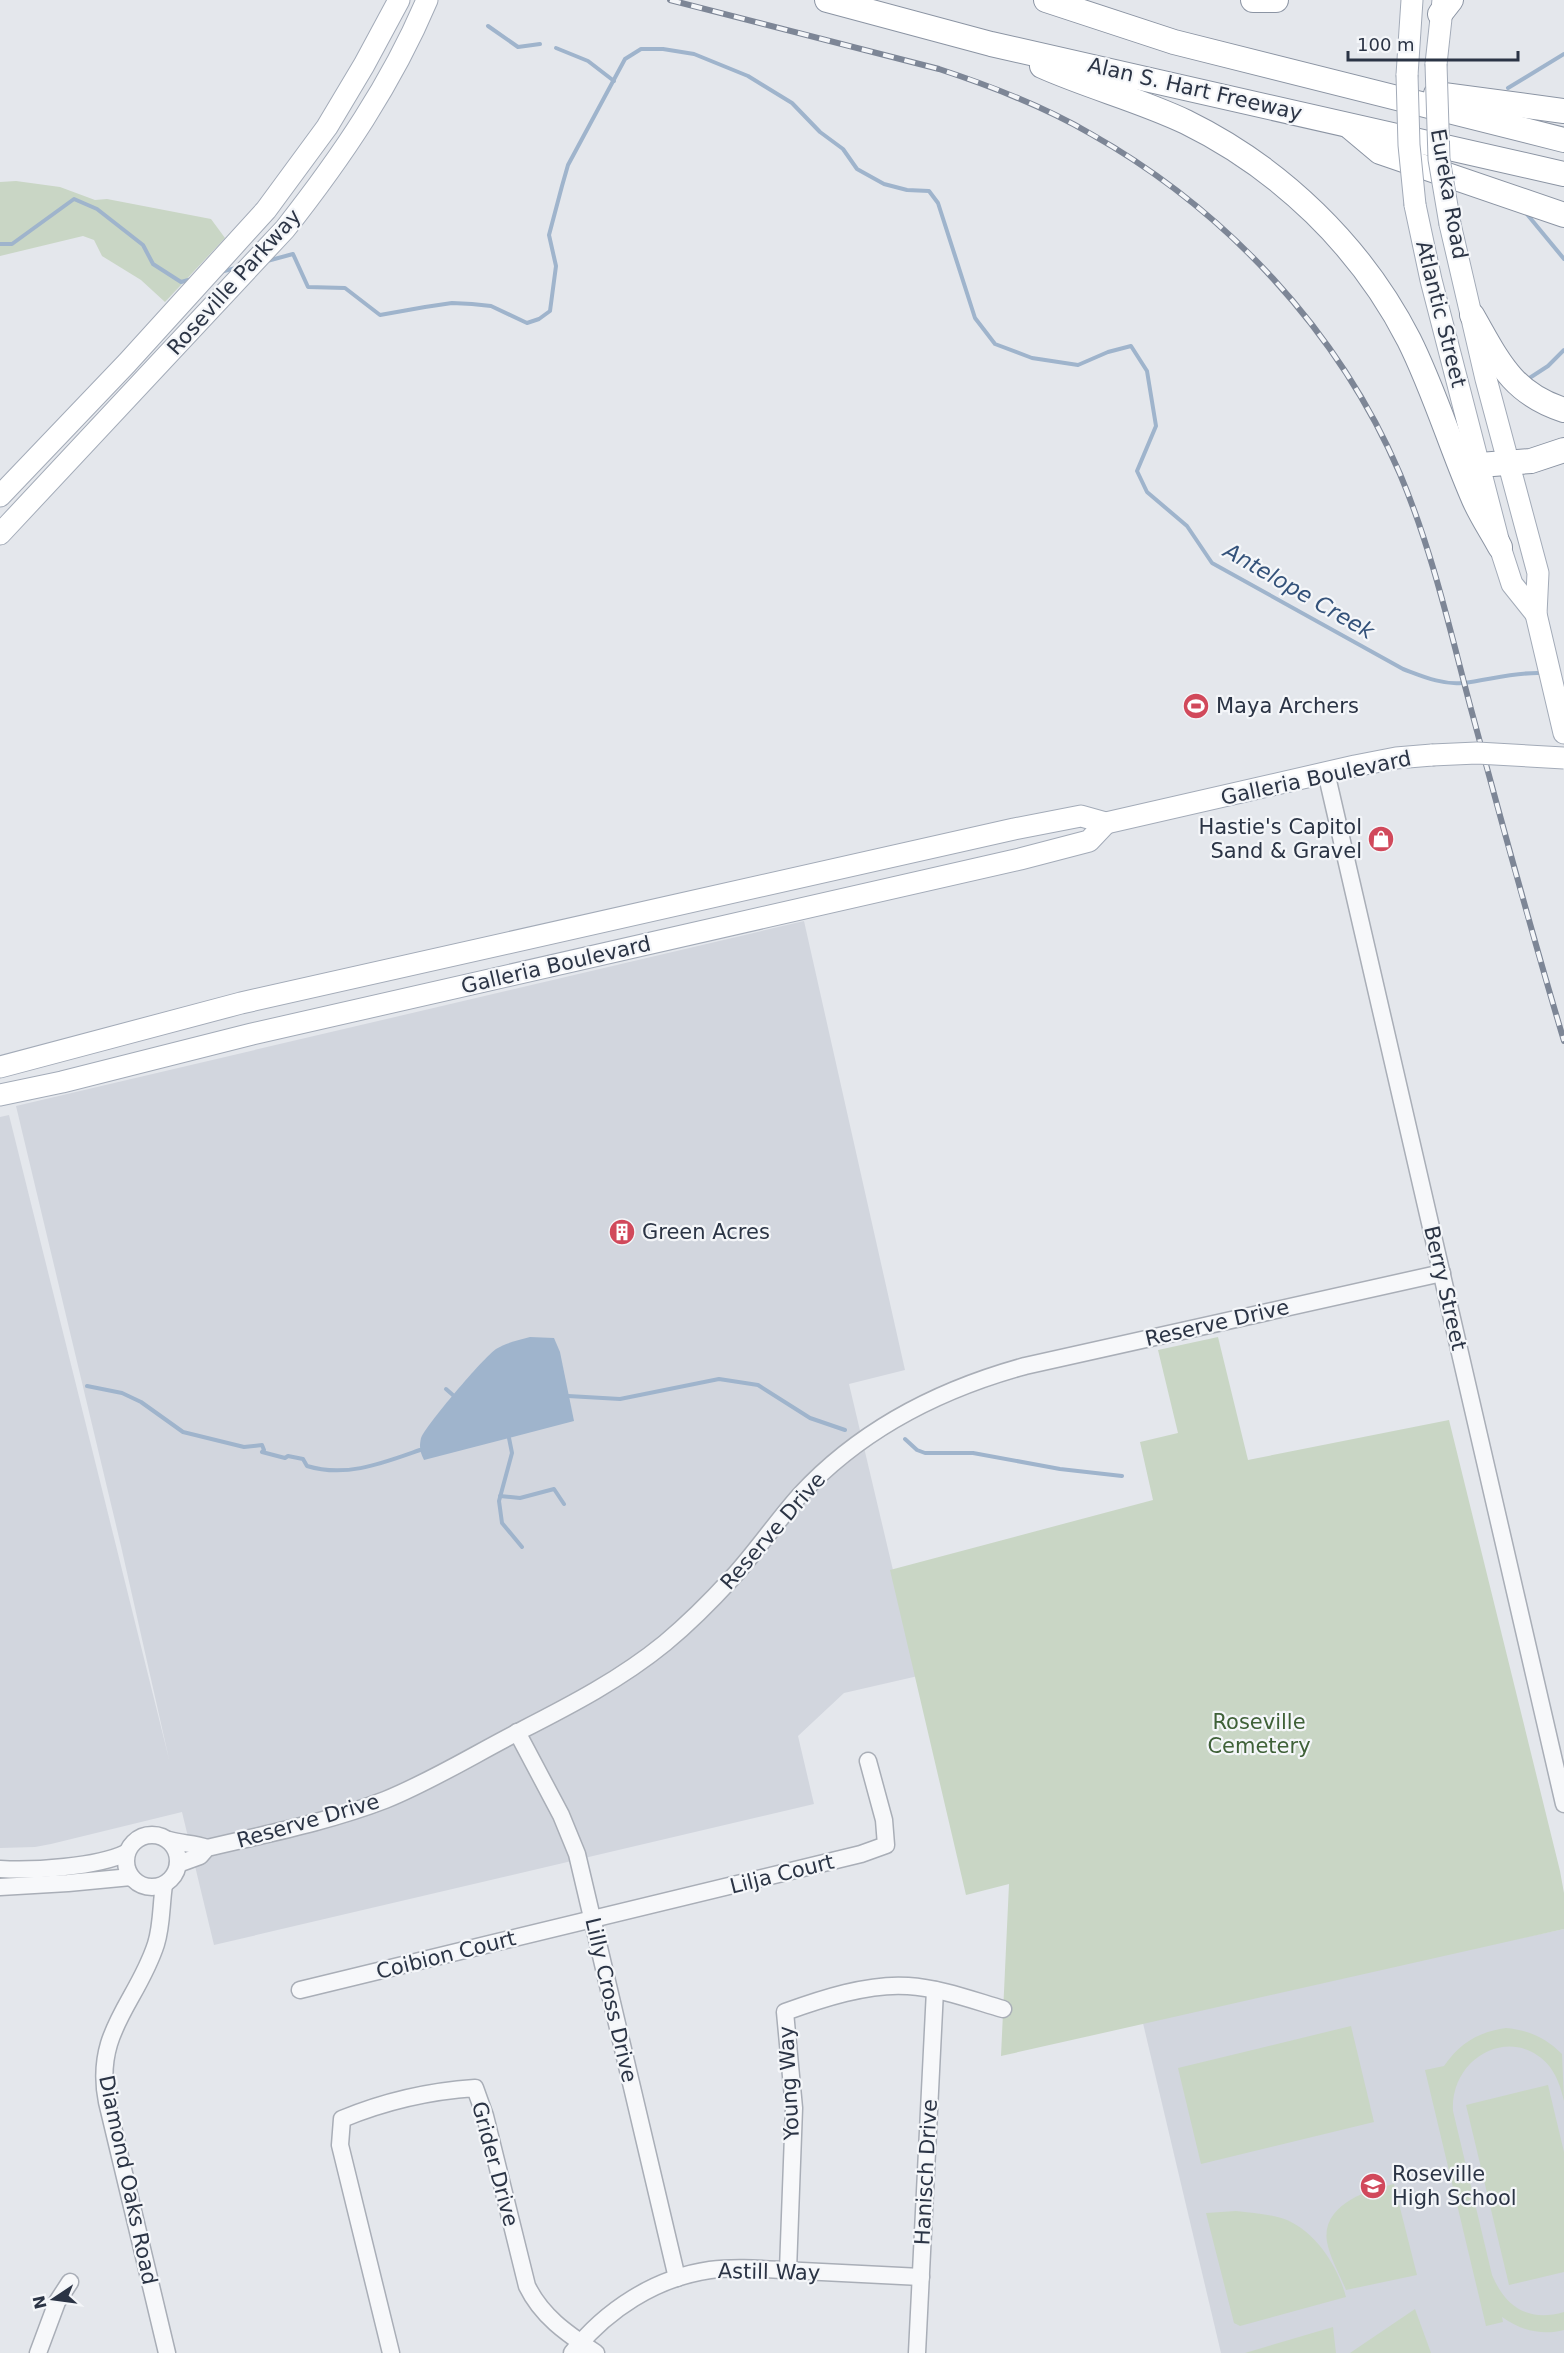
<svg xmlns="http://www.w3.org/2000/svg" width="1564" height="2353" font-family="'DejaVu Sans',sans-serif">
  <rect width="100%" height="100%" fill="#e4e7ec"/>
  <g fill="#d2d6de">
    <polygon points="804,921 905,1370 849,1384 918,1676 844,1693 798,1736 814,1804 214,1945 182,1812 51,1844 35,1847 0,1848 0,1117 9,1115 169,1759 121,1546 16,1106"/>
    <polygon points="1564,1929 1564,2353 1221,2353 1142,2019"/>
  </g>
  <g fill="#c9d6c5">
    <polygon points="16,181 60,187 95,200 107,199 211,219 225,238 165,302 141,280 102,256 94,240 83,236 0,256 0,182"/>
    <polygon points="1218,1337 1248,1460 1449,1420 1560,1871 1564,1893 1564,1929 1001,2056 1009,1884 966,1895 890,1570 1153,1500 1140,1442 1178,1433 1158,1350"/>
    <polygon points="1351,2026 1374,2122 1201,2164 1178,2068"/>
    <path d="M 1506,2028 C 1529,2030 1546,2038 1562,2054 L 1564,2101 C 1561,2089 1558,2078 1550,2067 C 1514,2023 1450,2056 1453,2111 L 1492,2275 C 1506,2308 1529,2322 1564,2312 L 1564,2330 C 1542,2336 1520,2330 1502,2317 L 1503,2322 L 1486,2326 L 1425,2070 L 1444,2066 C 1460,2043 1478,2032 1506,2028 Z"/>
    <polygon points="1548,2085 1564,2152 1564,2272 1509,2285 1466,2105"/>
    <path d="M 1394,2184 L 1417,2275 L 1346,2290 C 1340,2275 1330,2258 1327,2242 C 1321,2205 1367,2190 1394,2184 Z"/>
    <path d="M 1236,2211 C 1253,2213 1271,2214 1287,2220 C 1317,2233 1338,2267 1346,2297 L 1240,2326 L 1234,2323 L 1206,2213 Z"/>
    <polygon points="1415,2309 1431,2353 1350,2353"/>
    <polygon points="1333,2327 1336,2353 1245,2353"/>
  </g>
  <path fill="#9fb4cc" d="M 530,1337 L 554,1338 L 560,1352 L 574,1421 L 424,1460 C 420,1452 419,1447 421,1438 C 425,1426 484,1357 496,1349 C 506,1343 518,1340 530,1337 Z"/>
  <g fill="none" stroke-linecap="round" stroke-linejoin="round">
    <g stroke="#9fb4cc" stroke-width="4">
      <polyline points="488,26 518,47 540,44"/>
      <polyline points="556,48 588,61 614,81"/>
      <polyline points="1508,88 1564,54"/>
      <polyline points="1526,213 1564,259"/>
      <polyline points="0,244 12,244 74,199 97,209 143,245 153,264 181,282 192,279"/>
      <path d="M 267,261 L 293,254 L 308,287 L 345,288 L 380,315 L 425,307 L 452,303 L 472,304 L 491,306 L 527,323 L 539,319 L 550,311 L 556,266 L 549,235 L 562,186 L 568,165 L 625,59 L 641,49 L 663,49 L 694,54 L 748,76 L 792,103 L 820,132 L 843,149 L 857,169 L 884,184 L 907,190 L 929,191 L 938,203 L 975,318 L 995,344 L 1032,358 L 1078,365 L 1108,352 L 1131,346 L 1147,371 L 1156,426 L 1137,471 L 1147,492 L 1187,526 L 1212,563 L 1403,669 C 1422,676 1442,685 1462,683 C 1489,680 1514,672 1541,673"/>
      <polyline points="220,272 236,268"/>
      <polyline points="1528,379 1548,366 1564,350"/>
      <path d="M 87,1386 L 122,1393 L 141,1402 L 183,1432 L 244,1447 L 262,1445 L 264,1450 L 262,1452 L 285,1458 L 288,1456 L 303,1459 L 307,1466 C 346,1478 383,1463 420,1450"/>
      <polyline points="446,1389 454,1396"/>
      <polyline points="568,1396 620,1399 719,1379 758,1385 810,1418 845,1430"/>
      <polyline points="509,1438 512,1453 499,1501 502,1523 522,1547"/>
      <polyline points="905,1439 917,1450 925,1453 973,1453 1060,1469 1122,1476"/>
      <polyline points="500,1496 520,1498 554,1489 564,1504"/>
    </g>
    <defs>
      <g id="minor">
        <polyline points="1326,772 1564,1804"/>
        <polyline points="517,1732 561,1815 577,1854 677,2278"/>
        <circle cx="152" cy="1861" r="26"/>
        <path d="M 169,1840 C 182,1844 194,1843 207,1848"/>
        <path d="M 178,1864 L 200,1856 L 207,1848 C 266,1834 328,1822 385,1800 C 432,1781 475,1754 520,1731 C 571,1705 621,1679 665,1643 C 689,1623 711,1601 732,1578 C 756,1552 776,1522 800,1495 C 860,1430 941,1389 1025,1366 L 1442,1273"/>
        <path d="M 0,1869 C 33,1871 97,1867 126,1853"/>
        <path d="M 164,1885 C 161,1904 162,1925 156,1944 C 137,2003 93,2032 107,2102 L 167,2353"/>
        <polyline points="0,1887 68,1883 131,1877"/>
        <polyline points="300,1990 861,1854 886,1845 884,1820 868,1761"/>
        <path d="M 788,2270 L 794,2108 L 785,2012 C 821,1999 869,1983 908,1986 C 940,1988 972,2000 1003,2009"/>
        <polyline points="38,2353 57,2302 70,2282"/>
        <path d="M 391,2353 L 340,2145 L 342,2119 C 383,2102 430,2091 475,2088 L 485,2116 L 527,2286 C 542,2317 568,2334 596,2353"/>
        <path d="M 572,2353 C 606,2310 655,2278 710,2270 C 740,2266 772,2270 802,2271 C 841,2273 881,2275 921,2277"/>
        <polyline points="917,2353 935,1990"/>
      </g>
      <g id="major">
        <polyline points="1436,64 1443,0"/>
        <polyline points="1407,75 1412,0"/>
        <polyline points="1415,205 1431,280 1500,547 1512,584 1536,614"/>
        <polyline points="1450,224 1486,379 1538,573 1536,614 1564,733"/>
        <polyline points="0,496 127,363 266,210 327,127 364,65 399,0"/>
        <path d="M 0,534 L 285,229 C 341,158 392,83 427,0"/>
        <polyline points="0,1067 241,1003 1014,829 1081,816 1106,823 1355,766 1396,758 1432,755"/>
        <polyline points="0,1095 62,1082 252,1034 1020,859 1089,841 1106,823"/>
      </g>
      <g id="highway">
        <polyline points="827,0 991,44 1564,174"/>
        <polyline points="1046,0 1174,42 1564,140"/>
        <polyline points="1253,0 1276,0"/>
        <polyline points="1440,14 1451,0"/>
        <path d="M 1042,66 C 1089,87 1140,100 1186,122 C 1280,168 1361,246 1409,340 C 1434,390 1450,444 1472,495 C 1479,513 1491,530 1500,547"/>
        <polyline points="1436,94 1564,111"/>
        <polyline points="1349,126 1380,152 1564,215"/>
        <path d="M 1472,315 C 1498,360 1511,393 1564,410"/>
        <polyline points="1480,465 1531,461 1564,450"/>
      </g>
    </defs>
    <use href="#minor" stroke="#a9aeb7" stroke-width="19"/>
    <use href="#major" stroke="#a3abb8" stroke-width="23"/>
    <use href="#highway" stroke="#8b94a3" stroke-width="26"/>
    <use href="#minor" stroke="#f7f8fa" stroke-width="16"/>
    <use href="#major" stroke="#fff" stroke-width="21"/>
    <use href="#highway" stroke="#fff" stroke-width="24"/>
    <defs>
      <path id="rail" d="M 670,0 L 939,69 C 991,86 1043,106 1091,134 C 1226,210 1339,331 1400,474 C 1432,550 1450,630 1471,709 C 1501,820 1531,931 1564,1041"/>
    </defs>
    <use href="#rail" stroke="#7d8696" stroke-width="6"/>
    <use href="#rail" stroke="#f4f6f9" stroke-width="4" stroke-dasharray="11" stroke-linecap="butt"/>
    <defs>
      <g id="major-bridge">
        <polyline points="1436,64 1439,159 1450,224"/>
        <polyline points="1407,75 1409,145 1415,205"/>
        <polyline points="1432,755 1477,753 1564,758"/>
      </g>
    </defs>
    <use href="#major-bridge" stroke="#a3abb8" stroke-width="23" stroke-linecap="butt"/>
    <use href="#major-bridge" stroke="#fff" stroke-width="21"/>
  </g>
  <defs>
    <symbol id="stadium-disc" viewBox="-11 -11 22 22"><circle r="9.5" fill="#d1495b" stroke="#f4f6f9"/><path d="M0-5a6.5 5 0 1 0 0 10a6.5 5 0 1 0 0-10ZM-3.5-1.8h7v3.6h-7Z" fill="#fff"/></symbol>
    <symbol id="shop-disc" viewBox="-11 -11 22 22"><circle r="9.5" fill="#d1495b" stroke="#f4f6f9"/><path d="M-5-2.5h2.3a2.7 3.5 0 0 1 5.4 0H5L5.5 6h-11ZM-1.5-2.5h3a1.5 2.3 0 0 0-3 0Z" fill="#fff"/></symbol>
    <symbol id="building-disc" viewBox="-11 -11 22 22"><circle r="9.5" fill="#d1495b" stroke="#f4f6f9"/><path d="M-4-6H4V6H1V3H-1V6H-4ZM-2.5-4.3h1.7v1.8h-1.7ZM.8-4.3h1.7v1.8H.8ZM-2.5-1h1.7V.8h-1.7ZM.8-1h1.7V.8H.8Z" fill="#fff"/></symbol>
    <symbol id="school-disc" viewBox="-11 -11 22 22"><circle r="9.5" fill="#d1495b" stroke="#f4f6f9"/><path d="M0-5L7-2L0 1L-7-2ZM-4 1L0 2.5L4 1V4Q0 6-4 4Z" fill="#fff"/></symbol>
  </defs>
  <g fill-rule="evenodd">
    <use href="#stadium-disc" x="1181" y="691" width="30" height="30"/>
    <use href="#shop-disc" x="1366" y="824" width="30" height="30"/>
    <use href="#building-disc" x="607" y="1217" width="30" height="30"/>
    <use href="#school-disc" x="1358" y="2171" width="30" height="30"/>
  </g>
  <g text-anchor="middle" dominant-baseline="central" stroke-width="4.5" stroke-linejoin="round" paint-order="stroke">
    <g font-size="21" fill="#2b3445" stroke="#f4f6f9">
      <text transform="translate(1195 89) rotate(13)">Alan S. Hart Freeway</text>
      <text transform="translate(1449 194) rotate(80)">Eureka Road</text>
      <text transform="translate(234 282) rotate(-48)">Roseville Parkway</text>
      <text transform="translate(1441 314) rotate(76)">Atlantic Street</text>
      <text transform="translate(1316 778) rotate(-12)">Galleria Boulevard</text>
      <text transform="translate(556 965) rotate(-13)">Galleria Boulevard</text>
      <text transform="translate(1445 1288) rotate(77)">Berry Street</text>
      <text transform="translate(1217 1323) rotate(-13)">Reserve Drive</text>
      <text transform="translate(773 1531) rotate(-49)">Reserve Drive</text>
      <text transform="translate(308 1821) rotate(-16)">Reserve Drive</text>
      <text transform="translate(782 1874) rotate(-14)">Lilja Court</text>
      <text transform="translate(446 1955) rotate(-14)">Coibion Court</text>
      <text transform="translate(611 2000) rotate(77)">Lilly Cross Drive</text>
      <text transform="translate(789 2083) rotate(-93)">Young Way</text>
      <text transform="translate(495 2164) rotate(75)">Grider Drive</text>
      <text transform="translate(926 2172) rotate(-87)">Hanisch Drive</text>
      <text transform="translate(128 2180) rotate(78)">Diamond Oaks Road</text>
      <text transform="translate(769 2272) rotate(1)">Astill Way</text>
    </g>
    <g font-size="21" fill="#2b3445" stroke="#f4f6f9" text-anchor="start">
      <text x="1216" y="706">Maya Archers</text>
      <text x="1362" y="827" text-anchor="end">Hastie's Capitol<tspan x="1362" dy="24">Sand &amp; Gravel</tspan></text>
      <text x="642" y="1232">Green Acres</text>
      <text x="1392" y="2174">Roseville<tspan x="1392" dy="24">High School</tspan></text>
    </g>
    <g font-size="21" fill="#3f6138" stroke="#f4f6f9">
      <text x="1259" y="1722">Roseville<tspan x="1259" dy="24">Cemetery</tspan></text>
    </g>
    <g font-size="22" font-style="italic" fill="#34527a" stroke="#f4f6f9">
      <text transform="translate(1299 591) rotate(30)">Antelope Creek</text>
    </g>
  </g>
  <g transform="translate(54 2299) rotate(257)" stroke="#f4f6f9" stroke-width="4.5" paint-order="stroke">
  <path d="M0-4.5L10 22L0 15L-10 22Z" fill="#2b3445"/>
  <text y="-9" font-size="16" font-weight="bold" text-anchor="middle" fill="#2b3445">N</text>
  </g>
  <path d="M1348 51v9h170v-9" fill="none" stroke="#2b3445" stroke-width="3"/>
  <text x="1357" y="51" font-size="18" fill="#2b3445" stroke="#f4f6f9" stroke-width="4.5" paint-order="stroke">100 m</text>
</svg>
